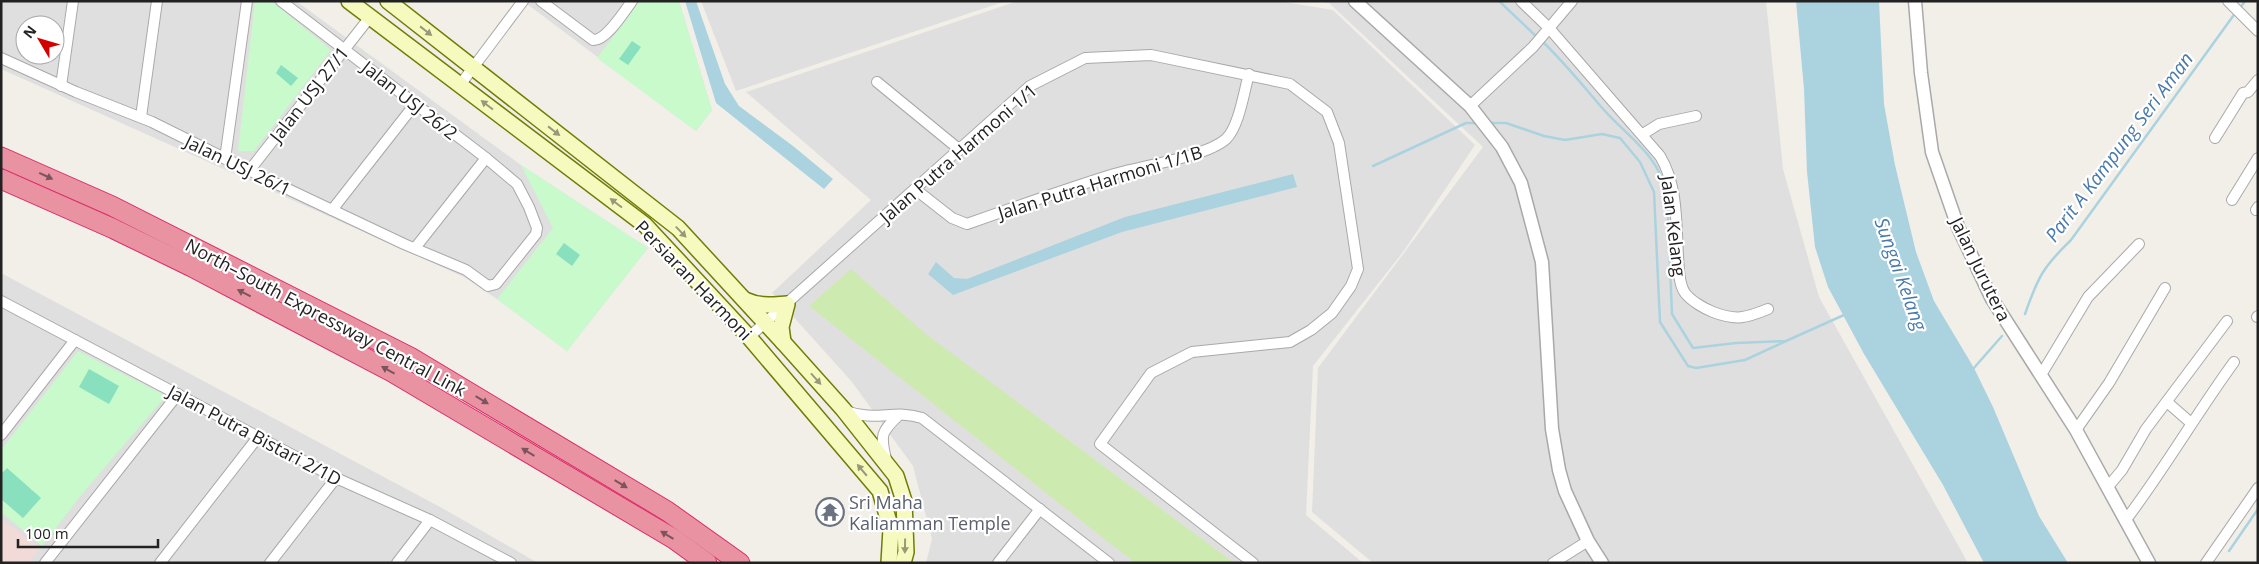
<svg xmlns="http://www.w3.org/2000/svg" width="2259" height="564" font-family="'Open Sans',sans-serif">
  <rect width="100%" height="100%" fill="#f2efe9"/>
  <g fill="#e0dfdf" fill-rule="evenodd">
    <path d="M 1,1 L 296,1 L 521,165 L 648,248 L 567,351 L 497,299 L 464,277 L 1,69 ZM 25,25 L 55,25 L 55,55 L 25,55 Z"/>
    <polygon points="523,1 679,1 712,110 696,131"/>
    <polygon points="701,1 1006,1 736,91"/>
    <polygon points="1018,1 1278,1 1333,10 1475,145 1403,252 1313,366 1306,515 1363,563 926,563 932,539 913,466 852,382 772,293 871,200 746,92"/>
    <polygon points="1316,1 1766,1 1783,169 1819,297 1968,563 1373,563 1312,512 1318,368 1483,147 1329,3"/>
    <polygon points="1,273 442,508 538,563 1,563"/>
  </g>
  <polygon fill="#f2dad9" points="1,519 40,548 29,563 4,563 1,560"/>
  <polygon fill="#cdebb0" points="851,269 927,335 1234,563 1135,563 809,306"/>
  <g fill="#c8facc">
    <polygon points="255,1 271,1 331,50 254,151 238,151"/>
    <polygon points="640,1 679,1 712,110 696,131 597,58"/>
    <polygon points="521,165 648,248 567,351 497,299 553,228"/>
    <polygon points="78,351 166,396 82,494 42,546 1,512 1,450"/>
  </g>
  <g fill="#88e0be">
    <polygon points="632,41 641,47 628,65 619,59"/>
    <polygon points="281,65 298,78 291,86 276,73"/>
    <polygon points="564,243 580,255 572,266 556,254"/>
    <polygon points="89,369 119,386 109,404 79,387"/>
    <polygon points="7,468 41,498 23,518 1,499 1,474"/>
  </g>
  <g fill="#aad3df">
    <polygon points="685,1 696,1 725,84 739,106 793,146 833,179 824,189 716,103"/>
    <polygon points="1796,1 1879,1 1884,104 1895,165 1916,252 1934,301 1974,368 1993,407 2039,516 2068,563 1984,563 1943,485 1864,354 1828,287 1815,247 1807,172 1804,89"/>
    <polygon points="1293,174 1297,187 1122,232 953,295 928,274 936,262 954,278 967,279 1125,217"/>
  </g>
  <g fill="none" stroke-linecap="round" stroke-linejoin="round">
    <g stroke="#aad3df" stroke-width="2.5">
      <polyline points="1499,1 1538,38"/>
      <polyline points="2240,8 2245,1"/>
      <path d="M 1542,41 C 1564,62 1584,87 1604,110 C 1629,138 1658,154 1667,194 L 1672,314 L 1693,348 L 1736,343 L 1786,341 L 1844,315"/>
      <polyline points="1490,123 1506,123 1544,136 1565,140 1602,134 1620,138 1640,162 1654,192 1660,322 1688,366 1696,368 1745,360 1786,341"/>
      <polyline points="1373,166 1466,123 1477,123"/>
      <path d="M 2025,314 C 2038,277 2043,267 2071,240 L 2236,12"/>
      <polyline points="1973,369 2002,336"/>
      <polyline points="2229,551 2258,509"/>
    </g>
    <defs>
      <g id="minor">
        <path d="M 541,1 L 593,40 C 606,41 624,12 632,1"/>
        <path d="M 1521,1 L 1549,28 L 1660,156 C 1678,186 1676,222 1678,256 C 1679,267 1678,283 1685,293 C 1691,301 1705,309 1713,312 C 1736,321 1746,318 1768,309"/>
        <polyline points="2228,1 2258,31"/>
        <polyline points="1,58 76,92 152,122 277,184 404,244 466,270 488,286 496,284 536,234 537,228 529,207 517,184 486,158 281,1"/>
        <polyline points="877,82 960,150"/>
        <polyline points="460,85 523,1"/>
        <polyline points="61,86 73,1"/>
        <polyline points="1470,106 1533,47 1572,1"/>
        <polyline points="141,117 157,1"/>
        <polyline points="1643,134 1659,124 1696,116"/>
        <polyline points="2215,138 2243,93 2248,92 2258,80"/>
        <polyline points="225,159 247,1"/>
        <polyline points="249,171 370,17"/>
        <path d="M 915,189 L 952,218 L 967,224 C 1015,207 1063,190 1111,175 C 1140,166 1206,157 1226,139 C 1239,127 1244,91 1249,74"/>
        <polyline points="2232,200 2258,158"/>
        <polyline points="332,210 415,104"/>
        <polyline points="2256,210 2258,207"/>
        <polyline points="415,248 486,158"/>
        <polyline points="1,301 336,478 430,520 511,563"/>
        <polyline points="2257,317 2258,316"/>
        <polyline points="749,337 1030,86 1085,58 1151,55 1290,84 1327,112 1339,143 1358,269 1351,286 1332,313 1311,330 1290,342 1192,352 1151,373 1100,444 1253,563"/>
        <polyline points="2041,375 2088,297 2139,244"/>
        <polyline points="2167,402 2191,423"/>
        <path d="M 846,411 C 875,422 895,409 922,418 L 1109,563"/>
        <polyline points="2076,430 2109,383 2165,288"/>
        <polyline points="1,435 75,340"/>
        <path d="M 886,459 C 880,435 881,432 899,415"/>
        <polyline points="2107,488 2122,470 2146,429 2227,321"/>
        <path d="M 2125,521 C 2164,470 2196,414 2234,362"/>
        <polyline points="45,563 178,394"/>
        <polyline points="160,563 258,437"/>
        <polyline points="270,563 336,478"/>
        <polyline points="397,563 430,520"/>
        <polyline points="998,563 1040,509"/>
        <polyline points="1553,563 1588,541"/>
        <polyline points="2206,563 2258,488"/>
      </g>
      <g id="tertiary">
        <polyline points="1355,1 1470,106 1502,147 1521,183 1542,262 1552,429 1559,470 1565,491 1588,541 1602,563"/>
        <polyline points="1915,1 1921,73 1932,152 1958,227 1992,299 2076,430 2149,563"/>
      </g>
      <g id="secondary">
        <polyline points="349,1 645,225 749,337 880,491 891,529 889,563"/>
        <polyline points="388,1 678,228 783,342 843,409 896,476 904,501 906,552 903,563"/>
        <path d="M 745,300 C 761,307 771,305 787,304 L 781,327 L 783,342"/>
      </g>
      <g id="motorway">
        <polyline points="1,157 112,206 410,357 667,511 740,563"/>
        <polyline points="1,179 114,229 192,267 392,372 674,539 707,563"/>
      </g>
    </defs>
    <use href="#minor" stroke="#a9a9a9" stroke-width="12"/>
    <use href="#tertiary" stroke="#a9a9a9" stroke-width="15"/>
    <use href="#secondary" stroke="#707d05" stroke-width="18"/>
    <use href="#motorway" stroke="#dc2a67" stroke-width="21"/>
    <use href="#minor" stroke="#fff" stroke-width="10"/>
    <use href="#tertiary" stroke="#fff" stroke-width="12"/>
    <use href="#secondary" stroke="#f7fabf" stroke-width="15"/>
    <use href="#motorway" stroke="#e892a2" stroke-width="19"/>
  </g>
  <defs><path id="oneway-solid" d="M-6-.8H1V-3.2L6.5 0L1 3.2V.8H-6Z" transform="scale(1.25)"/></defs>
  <g fill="#979978">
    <use href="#oneway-solid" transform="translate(426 31) rotate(38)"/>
    <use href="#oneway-solid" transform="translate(487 105) rotate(-143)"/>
    <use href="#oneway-solid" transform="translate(554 131) rotate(38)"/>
    <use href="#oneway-solid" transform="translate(616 203) rotate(-143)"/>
    <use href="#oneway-solid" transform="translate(681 232) rotate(46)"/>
    <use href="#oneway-solid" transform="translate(816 379) rotate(48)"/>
    <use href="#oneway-solid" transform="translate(862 470) rotate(-130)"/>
    <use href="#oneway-solid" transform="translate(905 546) rotate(91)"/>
  </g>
  <g fill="#7b545c">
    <use href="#oneway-solid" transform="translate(46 176) rotate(25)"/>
    <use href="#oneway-solid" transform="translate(244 293) rotate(-153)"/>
    <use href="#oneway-solid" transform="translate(388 370) rotate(-151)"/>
    <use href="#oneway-solid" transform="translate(482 400) rotate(31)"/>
    <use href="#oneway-solid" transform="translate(528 452) rotate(-149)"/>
    <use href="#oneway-solid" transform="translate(621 484) rotate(31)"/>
    <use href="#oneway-solid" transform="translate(667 535) rotate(-149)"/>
  </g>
  <defs>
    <symbol id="temple-ring" viewBox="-11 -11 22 22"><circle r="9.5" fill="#fff" stroke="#6b7280" stroke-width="1.5"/><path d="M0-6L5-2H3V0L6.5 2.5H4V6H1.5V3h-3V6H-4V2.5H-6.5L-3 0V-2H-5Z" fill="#6b7280"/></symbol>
  </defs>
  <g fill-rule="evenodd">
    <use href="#temple-ring" x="814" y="496" width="32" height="32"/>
  </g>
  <g text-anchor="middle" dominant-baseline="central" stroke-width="4.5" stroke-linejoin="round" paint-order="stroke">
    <g font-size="18" fill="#222" stroke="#fff">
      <text transform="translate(309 94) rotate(-52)">Jalan USJ 27/1</text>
      <text transform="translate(410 100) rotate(38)">Jalan USJ 26/2</text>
      <text transform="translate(958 153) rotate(-41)">Jalan Putra Harmoni 1/1</text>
      <text transform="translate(238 165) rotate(26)">Jalan USJ 26/1</text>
      <text transform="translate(1100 182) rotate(-17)">Jalan Putra Harmoni 1/1B</text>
      <text transform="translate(1674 226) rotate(83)">Jalan Kelang</text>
      <text transform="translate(1981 269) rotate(64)">Jalan Jurutera</text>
      <text transform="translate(694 280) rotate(46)">Persiaran Harmoni</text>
      <text transform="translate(326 317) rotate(28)">North–South Expressway Central Link</text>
      <text transform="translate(255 435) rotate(28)">Jalan Putra Bistari 2/1D</text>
    </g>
    <g font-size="18" fill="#5b616d" stroke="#fff" text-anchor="start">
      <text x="849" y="502">Sri Maha<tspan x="849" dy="21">Kaliamman Temple</tspan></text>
    </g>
    <g font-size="19" font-style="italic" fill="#4a7aab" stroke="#fff">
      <text transform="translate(2119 147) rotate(-53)">Parit A Kampung Seri Aman</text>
      <text transform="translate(1901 274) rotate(70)">Sungai Kelang</text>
    </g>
  </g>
  <rect width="2259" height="564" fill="none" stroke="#222222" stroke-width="5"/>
  <g transform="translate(40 40) rotate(308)"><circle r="24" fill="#ffffff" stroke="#a7a7a7"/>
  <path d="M0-4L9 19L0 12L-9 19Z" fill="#d40000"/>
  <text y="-8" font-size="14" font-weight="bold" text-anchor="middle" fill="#222222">N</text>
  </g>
  <path d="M18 539v8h140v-8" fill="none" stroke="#222222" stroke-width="2.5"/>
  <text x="25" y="539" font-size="15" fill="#222222" stroke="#ffffff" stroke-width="4" paint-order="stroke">100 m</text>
</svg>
